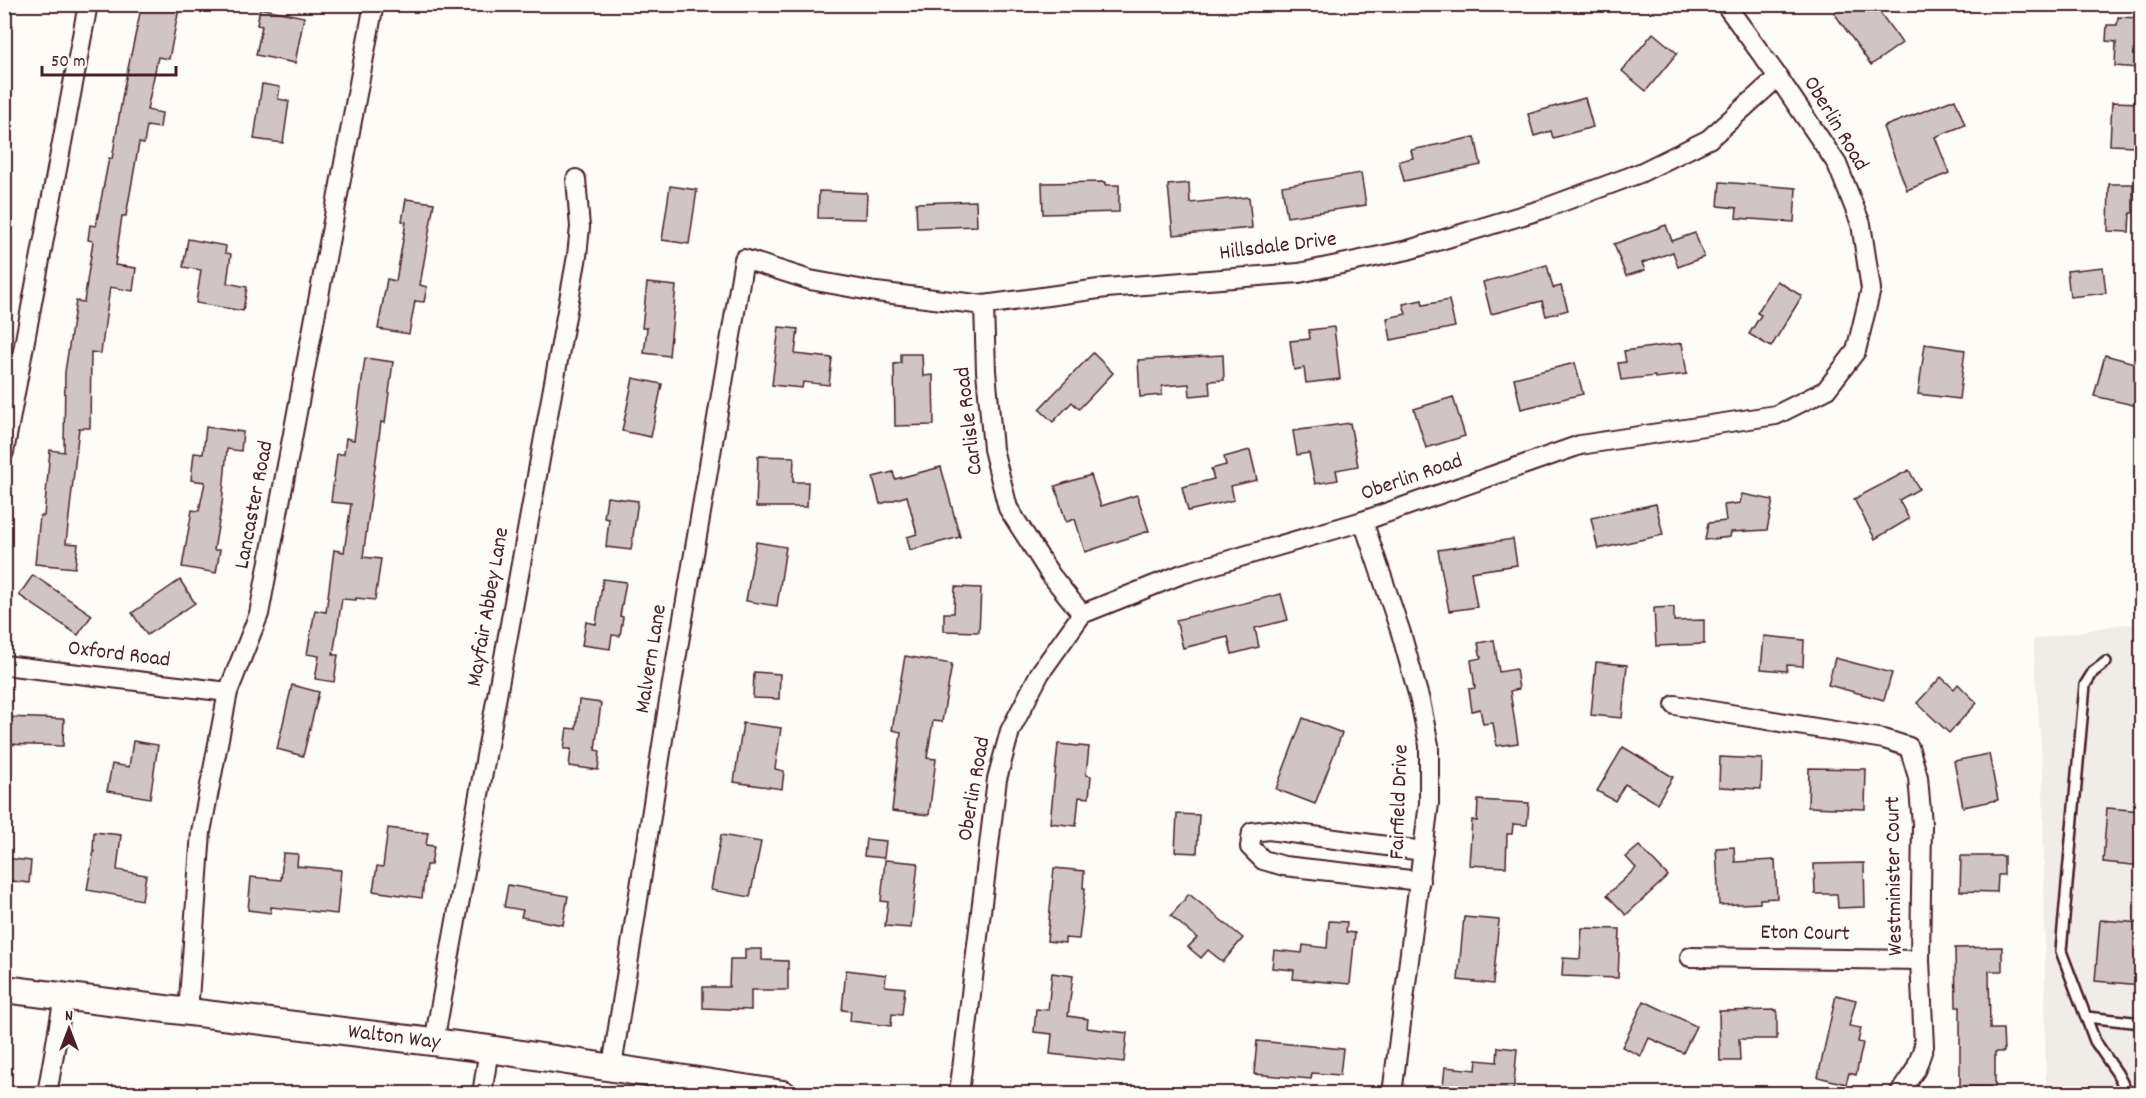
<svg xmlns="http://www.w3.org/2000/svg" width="2146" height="1098" font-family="Dekko,sans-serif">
  <rect width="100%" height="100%" fill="#fdfcf7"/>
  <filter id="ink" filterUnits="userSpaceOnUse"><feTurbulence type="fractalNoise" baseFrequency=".0167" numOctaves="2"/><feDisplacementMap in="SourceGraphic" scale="12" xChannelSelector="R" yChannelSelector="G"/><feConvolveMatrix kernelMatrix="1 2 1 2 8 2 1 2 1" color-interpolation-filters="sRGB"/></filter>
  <g filter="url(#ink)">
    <polygon fill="#f0ece8" points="2123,624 2141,626 2141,1093 2046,1093 2043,772 2033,640"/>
    <g fill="#d0c5c4" stroke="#4a1f2b" stroke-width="1.5">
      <polygon points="142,4 180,4 169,59 158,57 147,110 162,113 160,128 147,126 144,144 139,143 126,216 122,216 115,265 136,268 133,291 110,287 101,353 91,352 90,428 79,428 66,543 78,544 75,568 35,564 40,516 44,516 50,450 64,452 65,372 76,301 84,302 93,241 88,240 90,225 96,226 109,158 112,159 124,87"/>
      <polygon points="1846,4 1862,4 1868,13 1876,7 1902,43 1871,65 1834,13"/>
      <polygon points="260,8 304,17 295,63 256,55 262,26 257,25"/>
      <polygon points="2118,17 2140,18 2138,68 2115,66 2116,42 2106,41 2107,25 2117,25"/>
      <polygon points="1653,33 1677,53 1646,91 1622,71"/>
      <polygon points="262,84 280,87 278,99 289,101 283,143 254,139"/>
      <polygon points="1585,98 1593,127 1553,138 1551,131 1534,136 1528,114"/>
      <polygon points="1955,99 1965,125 1935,137 1949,173 1907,190 1883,127"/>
      <polygon points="2112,102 2142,103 2141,122 2137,122 2136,146 2110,145"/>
      <polygon points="1475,137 1481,165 1404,181 1399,161 1413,158 1411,150"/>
      <polygon points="1361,173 1366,205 1287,217 1282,186"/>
      <polygon points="1105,182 1105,185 1119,185 1119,212 1043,214 1042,183"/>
      <polygon points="1720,182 1796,188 1794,222 1736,218 1737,208 1718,206"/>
      <polygon points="1189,183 1190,203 1249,197 1252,228 1173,235 1168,185"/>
      <polygon points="2109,184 2133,184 2133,213 2130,213 2129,232 2108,231"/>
      <polygon points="670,186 697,190 689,244 662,240"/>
      <polygon points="819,191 867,193 866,219 818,218"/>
      <polygon points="406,199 434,203 420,285 427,287 424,302 415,301 409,334 378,329 387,279 396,281 406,222 402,221"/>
      <polygon points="976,201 977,226 917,228 916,203"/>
      <polygon points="1666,225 1672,241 1695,233 1704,257 1678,267 1673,252 1642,263 1645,270 1626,276 1614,244"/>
      <polygon points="188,239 226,246 225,253 231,254 227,283 247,287 243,311 196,303 201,270 183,267"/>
      <polygon points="1547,265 1553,288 1561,286 1568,310 1546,316 1542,301 1491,314 1483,282"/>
      <polygon points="2103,267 2106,293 2070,297 2067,271"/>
      <polygon points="1777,281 1802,296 1771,347 1749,334 1761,315 1757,313"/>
      <polygon points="647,283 676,286 669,356 644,353 647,328 642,328"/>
      <polygon points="1422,300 1423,305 1449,300 1455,327 1391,340 1387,318 1406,314 1403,304"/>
      <polygon points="779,327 798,329 795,354 832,358 829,385 803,382 802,388 772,385"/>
      <polygon points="1334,327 1340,379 1306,383 1304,368 1294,370 1290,341 1310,339 1309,330"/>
      <polygon points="1682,343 1687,374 1655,378 1655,376 1621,380 1618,363 1626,362 1624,351"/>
      <polygon points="1925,344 1965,350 1959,399 1918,394"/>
      <polygon points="1093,353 1113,373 1079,409 1072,402 1053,422 1039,409"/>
      <polygon points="901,354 922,354 923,376 933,375 934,425 895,426 894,364 901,363"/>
      <polygon points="1223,355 1224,380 1209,381 1210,394 1190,396 1189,384 1162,386 1162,395 1140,397 1138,360"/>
      <polygon points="2105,355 2142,365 2142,407 2094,396"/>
      <polygon points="365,358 393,362 385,423 381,422 363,557 381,559 375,600 356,598 356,600 342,599 333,655 338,655 334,682 315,679 319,656 307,654 315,610 326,612 334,550 344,552 351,504 331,502 337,454 344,454 346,438 354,440"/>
      <polygon points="1575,363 1583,394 1521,409 1514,378"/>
      <polygon points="633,378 662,384 651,437 622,431"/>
      <polygon points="1453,397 1465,436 1426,448 1414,409"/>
      <polygon points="1350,423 1358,466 1336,470 1338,480 1315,484 1309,453 1297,455 1293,431"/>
      <polygon points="206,427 243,432 241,451 227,449 222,504 214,550 220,550 216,573 182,567 192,510 199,511 205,482 191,480 194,453 203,454"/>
      <polygon points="1250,450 1257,480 1231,486 1234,500 1188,511 1182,487 1214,479 1211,469 1226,465 1224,457"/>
      <polygon points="758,456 794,457 793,482 808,482 807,507 756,507"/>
      <polygon points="941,467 960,537 910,550 907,537 917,534 907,496 880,504 873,477 893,472 895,479"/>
      <polygon points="1909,470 1919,489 1899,500 1909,519 1875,539 1854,499"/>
      <polygon points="1091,475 1101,506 1137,495 1149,531 1085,552 1075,519 1066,522 1055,486"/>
      <polygon points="1742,494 1773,500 1767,530 1731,532 1730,537 1705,540 1708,523 1726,521 1724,505 1740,503"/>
      <polygon points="607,497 638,501 631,550 606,547 609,519 604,518"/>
      <polygon points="1656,504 1663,535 1598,549 1591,518"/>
      <polygon points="1513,539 1517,565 1471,572 1477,607 1449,611 1438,550"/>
      <polygon points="756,542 786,547 777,606 746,601"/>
      <polygon points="33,575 92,615 78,635 19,595"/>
      <polygon points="603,579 626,582 620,616 623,617 620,636 612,635 610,649 582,645 586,622 596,624"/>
      <polygon points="180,580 195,603 147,635 132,613"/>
      <polygon points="955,587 981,588 979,632 944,631 944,613 954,613"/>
      <polygon points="1281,594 1288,620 1255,628 1259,647 1232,654 1228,637 1183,648 1176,620"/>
      <polygon points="1674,607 1674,621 1704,620 1704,644 1656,646 1654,608"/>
      <polygon points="1764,636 1804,640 1803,666 1787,665 1787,671 1761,669"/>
      <polygon points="1494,640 1499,672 1516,669 1519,689 1510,691 1518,743 1497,746 1493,723 1483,724 1480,709 1472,711 1469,689 1475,688 1471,660 1481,658 1478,643"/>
      <polygon points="905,656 952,664 942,722 933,721 927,758 936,759 929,815 892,811 901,732 892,730"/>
      <polygon points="1835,658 1892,673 1884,700 1828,685"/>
      <polygon points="1596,662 1627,665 1622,718 1591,715"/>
      <polygon points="754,672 780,674 779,699 753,698"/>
      <polygon points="1941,677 1954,689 1958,684 1977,703 1949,733 1917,703"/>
      <polygon points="292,685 319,692 303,756 277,749"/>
      <polygon points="579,700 601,703 595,750 600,751 598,770 569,766 571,749 564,749 567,728 576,729"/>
      <polygon points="4,717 64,719 63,746 4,744"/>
      <polygon points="1303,718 1342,733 1315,804 1276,789"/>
      <polygon points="743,723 781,728 775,769 784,771 782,789 734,782"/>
      <polygon points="133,741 158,745 150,798 107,791 112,764 129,767"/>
      <polygon points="1058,744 1089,747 1086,775 1091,776 1089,798 1079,797 1076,826 1050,823"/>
      <polygon points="1623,747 1673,777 1657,803 1625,784 1615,801 1597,791"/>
      <polygon points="1989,754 1998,800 1963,807 1954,761"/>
      <polygon points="1720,757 1762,759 1761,789 1719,787"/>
      <polygon points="1809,768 1866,769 1865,809 1808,807"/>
      <polygon points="1478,800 1529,803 1527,825 1513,824 1512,834 1507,834 1506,867 1469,865 1472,820 1477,821"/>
      <polygon points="2107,808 2142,811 2142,866 2103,862"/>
      <polygon points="1177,814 1199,815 1197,853 1175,852"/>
      <polygon points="388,828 428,833 426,845 434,846 431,865 426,865 422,898 373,891 377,866 383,867"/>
      <polygon points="94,832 121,835 117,870 146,875 142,900 87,890 94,851 93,851"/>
      <polygon points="721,835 761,842 750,897 711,890"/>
      <polygon points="866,839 886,841 884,858 864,856"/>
      <polygon points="1639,846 1668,876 1626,915 1607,895 1636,868 1626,857"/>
      <polygon points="1734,847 1735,862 1775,860 1777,898 1760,899 1760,903 1719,905 1716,848"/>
      <polygon points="283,853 298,854 297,866 341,870 337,914 271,907 271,913 248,910 251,877 281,880"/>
      <polygon points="1961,856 2004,856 2004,875 1998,875 1997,892 1960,891"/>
      <polygon points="4,858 31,861 29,883 4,880"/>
      <polygon points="885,860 918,863 911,928 885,926 888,902 881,901"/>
      <polygon points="1864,863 1865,907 1838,908 1837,894 1815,894 1814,864"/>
      <polygon points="1054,868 1084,871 1083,888 1085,888 1079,939 1065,938 1065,943 1047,941"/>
      <polygon points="508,885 568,896 563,925 521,917 523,910 504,907"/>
      <polygon points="1189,894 1243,938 1223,962 1208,950 1201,958 1188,947 1197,938 1171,916"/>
      <polygon points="1464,917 1499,920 1493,984 1458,980"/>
      <polygon points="2100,920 2142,923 2142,985 2095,981"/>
      <polygon points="1329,921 1347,922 1346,932 1355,933 1350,984 1293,979 1294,970 1272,968 1274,950 1302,953 1303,945 1327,948"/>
      <polygon points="1582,928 1620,929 1618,978 1562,976 1563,958 1580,959"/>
      <polygon points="2002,947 2002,971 1989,971 1990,1029 2003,1029 2004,1052 1995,1052 1995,1087 1960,1087 1960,1007 1956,1007 1955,948"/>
      <polygon points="745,949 762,949 762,960 788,961 788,990 751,990 751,1010 703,1008 703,987 729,987 730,959 745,959"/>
      <polygon points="846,970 886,975 885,986 905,988 902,1015 892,1014 891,1026 850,1021 851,1011 842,1010"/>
      <polygon points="1052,973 1073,976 1068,1016 1088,1019 1087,1028 1127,1033 1124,1062 1050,1054 1052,1034 1034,1032 1036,1009 1048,1010"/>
      <polygon points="1836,995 1856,1000 1849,1026 1861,1028 1858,1042 1863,1043 1856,1075 1849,1073 1846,1084 1818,1077"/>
      <polygon points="1644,1001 1696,1026 1683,1053 1649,1038 1641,1056 1622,1047"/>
      <polygon points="1777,1010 1777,1039 1739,1039 1740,1061 1720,1061 1719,1011"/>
      <polygon points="1257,1041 1343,1049 1340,1075 1312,1073 1311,1079 1254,1074"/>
      <polygon points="1498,1047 1517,1049 1513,1094 1462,1094 1462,1088 1443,1086 1445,1067 1476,1070 1477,1060 1497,1062"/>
    </g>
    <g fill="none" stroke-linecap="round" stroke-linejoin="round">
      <defs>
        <g id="service">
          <polyline points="2106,662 2093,672 2085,685 2061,951 2095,1041 2117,1073 2128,1094"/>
          <polyline points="2086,1017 2142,1023"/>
        </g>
        <g id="minor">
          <polyline points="984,305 986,371 993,449 1008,508 1050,574 1082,614"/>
          <polyline points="4,452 88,4"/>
          <polyline points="1363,521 1401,633 1420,701 1429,745 1429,803 1392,1094"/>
          <polyline points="4,665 228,692"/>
          <polyline points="1675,705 1884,739 1909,747 1918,777 1922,824 1920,960 1924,1046 1916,1069 1899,1094"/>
          <polyline points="1420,881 1284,866 1263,860 1250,847 1252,832 1269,830 1423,851"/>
          <polyline points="1690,957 1920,960"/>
          <polyline points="188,1013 201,832 228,692 259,614 374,4"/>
          <polyline points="434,1042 577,256 580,227 576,179"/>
          <polyline points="612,1067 668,707 744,259 810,280 876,292 984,305 1106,288 1299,273 1408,250 1540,210 1640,173 1709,139 1778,77"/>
          <polyline points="47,1094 64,997"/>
          <polyline points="482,1094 489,1049"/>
          <polyline points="959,1094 997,779 1010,731 1040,673 1082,614 1182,574 1363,521 1580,445 1776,415 1826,390 1856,351 1871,289 1861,224 1837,164 1778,77 1725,4"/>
        </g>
        <polyline id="secondary" points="4,989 489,1049 783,1094"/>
      </defs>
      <use href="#service" stroke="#4a1f2b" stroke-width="14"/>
      <use href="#minor" stroke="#4a1f2b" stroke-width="22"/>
      <use href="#secondary" stroke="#4a1f2b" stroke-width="30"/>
      <use href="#service" stroke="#fdfcf7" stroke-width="9"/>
      <use href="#minor" stroke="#fdfcf7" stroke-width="18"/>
      <use href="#secondary" stroke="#fdfcf7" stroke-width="26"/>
    </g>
  </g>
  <g text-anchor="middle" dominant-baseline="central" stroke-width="4.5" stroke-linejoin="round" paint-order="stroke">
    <g font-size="22" fill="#4a1f2b" stroke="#fdfcf7">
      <text transform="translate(1835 124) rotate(59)">Oberlin Road</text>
      <text transform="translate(1278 247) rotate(-7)">Hillsdale Drive</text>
      <text transform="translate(970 421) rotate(-97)">Carlisle Road</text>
      <text transform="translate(1412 478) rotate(-19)">Oberlin Road</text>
      <text transform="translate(255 505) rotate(-79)">Lancaster Road</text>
      <text transform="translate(489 607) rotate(-80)">Mayfair Abbey Lane</text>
      <text transform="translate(119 655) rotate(7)">Oxford Road</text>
      <text transform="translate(652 659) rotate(-81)">Malvern Lane</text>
      <text transform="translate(975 789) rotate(-80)">Oberlin Road</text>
      <text transform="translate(1400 802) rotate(-88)">Fairfield Drive</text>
      <text transform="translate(1895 876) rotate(-91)">Westminister Court</text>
      <text transform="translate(1805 934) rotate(1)">Eton Court</text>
      <text transform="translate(394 1038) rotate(7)">Walton Way</text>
    </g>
  </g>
  <rect width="2146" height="1098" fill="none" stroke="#fdfcf7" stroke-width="24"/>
  <rect x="12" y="12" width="2122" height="1074" fill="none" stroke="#4a1f2b" stroke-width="2" filter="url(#ink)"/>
  <g transform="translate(69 1029)" stroke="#fdfcf7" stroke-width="4.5" paint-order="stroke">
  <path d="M0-4.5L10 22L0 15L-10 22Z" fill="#4a1f2b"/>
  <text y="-9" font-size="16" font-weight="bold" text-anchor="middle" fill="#4a1f2b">N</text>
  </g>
  <path d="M42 66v9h134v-9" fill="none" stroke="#4a1f2b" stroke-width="3"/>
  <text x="51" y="66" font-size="18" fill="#4a1f2b" stroke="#fdfcf7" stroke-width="4.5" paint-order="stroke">50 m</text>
</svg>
